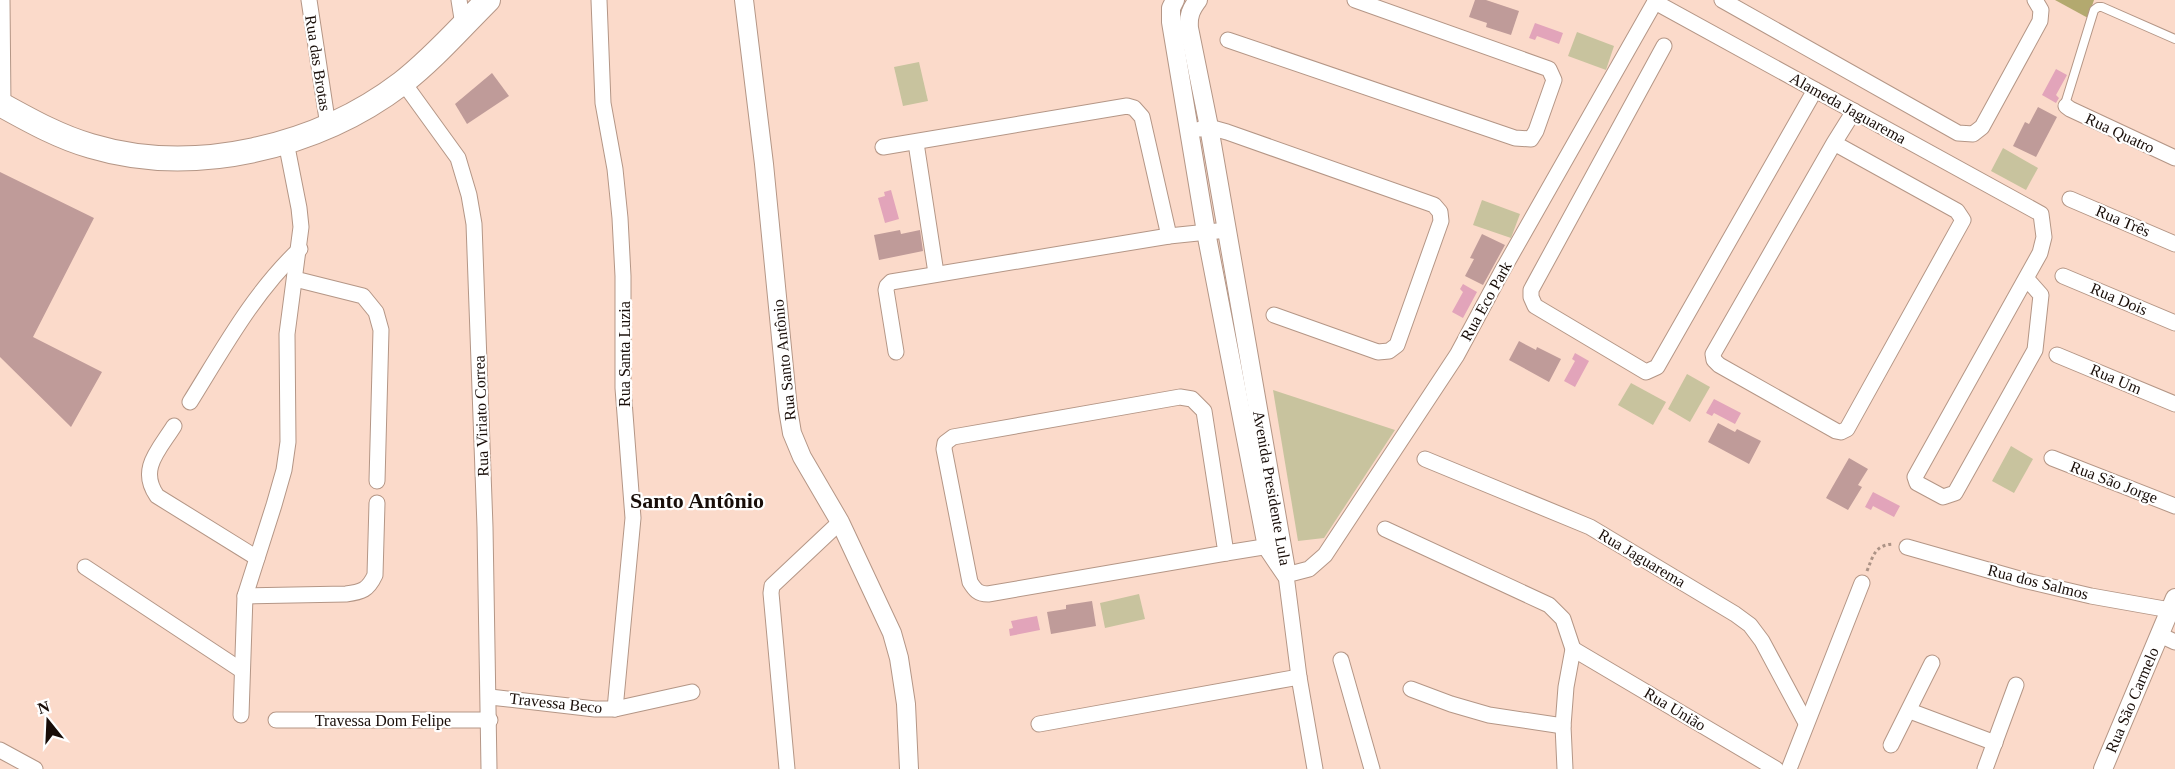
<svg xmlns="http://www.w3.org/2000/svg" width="2175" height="769" font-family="Georgia,serif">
  <rect width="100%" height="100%" fill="#fbdaca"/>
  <g fill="#c8c39e">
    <polygon points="1577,32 1614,46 1606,70 1568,56"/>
    <polygon points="919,62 928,101 903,106 894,67"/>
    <polygon points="2003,148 2038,168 2026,190 1991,171"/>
    <polygon points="1482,200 1520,214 1511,238 1473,225"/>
    <polygon points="1687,374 1710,387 1690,422 1668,409"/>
    <polygon points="1631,383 1666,402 1653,425 1618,405"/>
    <polygon points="1273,390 1395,430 1324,538 1298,541"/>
    <polygon points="2011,446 2033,459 2014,493 1992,481"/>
    <polygon points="1139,594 1145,619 1105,628 1100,603"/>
  </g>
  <polygon fill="#b3a96f" points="2055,0 2094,0 2088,18"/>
  <g fill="#e2a4ba">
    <polygon points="1535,23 1563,33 1559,44 1537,36 1535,40 1529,38"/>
    <polygon points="2056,69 2067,75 2056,95 2059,98 2056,103 2042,95"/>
    <polygon points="891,190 899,219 885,223 878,198 885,196 884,192"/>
    <polygon points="1463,284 1477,292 1463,318 1452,312 1463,292 1460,289"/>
    <polygon points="1575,353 1589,361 1575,387 1564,381 1575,361 1572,359"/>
    <polygon points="1714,399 1741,413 1735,424 1714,413 1712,416 1706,413"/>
    <polygon points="1873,492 1900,506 1894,517 1873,506 1871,510 1865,507"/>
    <polygon points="1037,616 1040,630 1010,636 1009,629 1013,628 1011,621"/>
  </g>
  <g fill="#bf9b99">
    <polygon points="1475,0 1486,0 1519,11 1511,35 1486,27 1487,23 1469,17"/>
    <polygon points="492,73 509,96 467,124 455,104"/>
    <polygon points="2038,107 2057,117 2036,157 2013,146 2025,122 2029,124"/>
    <polygon points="0,172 94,218 33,337 102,372 71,427 0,357"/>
    <polygon points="900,230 901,234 920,230 923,251 879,260 874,235"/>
    <polygon points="1482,234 1505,245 1483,285 1465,276 1474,259 1470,258"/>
    <polygon points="1519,341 1536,350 1537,347 1561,359 1549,382 1509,360"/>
    <polygon points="1718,423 1735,432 1737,429 1761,441 1749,464 1708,442"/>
    <polygon points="1849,458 1868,469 1858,485 1862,487 1848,510 1826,498"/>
    <polygon points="1092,601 1096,626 1051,634 1047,612 1066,609 1066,605"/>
  </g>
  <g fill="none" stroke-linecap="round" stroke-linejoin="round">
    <defs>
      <polyline id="service" points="2066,106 2066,101 2094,10 2098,7 2102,7 2175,39"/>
      <g id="minor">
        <polyline points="2,0 3,106"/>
        <polyline points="309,0 328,126"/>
        <polyline points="459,0 463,25"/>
        <polyline points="599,0 603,103 615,169 620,218 623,276 623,388 633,518 615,709"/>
        <polyline points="1722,0 1958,133 1973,134 1982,127 2040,21 2041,10 2035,0"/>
        <polyline points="1655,2 2041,214 2044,237 2040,253 1915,477 1917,483 1943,497 1955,493 2035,350 2041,295 2026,278"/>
        <polyline points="1228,40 1515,138 1531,139 1536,131 1554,80 1549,69 1355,0"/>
        <polyline points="1664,46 1531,290 1531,297 1535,306 1646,372 1657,367 1815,90"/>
        <polyline points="403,82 458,158 469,195 474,224 485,527 489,769"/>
        <polyline points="2066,106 2070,109 2175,158"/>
        <polyline points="1200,129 1209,127 1227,132 1434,205 1440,212 1441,221 1397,345 1389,351 1378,352 1274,315"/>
        <polyline points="916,143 936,273"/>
        <polyline points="1834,143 1957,211 1963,220 1847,429 1841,432 1836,431 1719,365 1714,360 1713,354 1834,143 1854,111"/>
        <polyline points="883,147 1127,106 1134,108 1142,117 1169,236"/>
        <polyline points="2070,199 2175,244"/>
        <polyline points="2063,276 2175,323"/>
        <polyline points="295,279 363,296 376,312 381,330 377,481"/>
        <polyline points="896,352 886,290 887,286 891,282 1169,236 1227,230"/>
        <polyline points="2057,355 2175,404"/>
        <path d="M 1180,397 L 1192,399 L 1204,411 L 1226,553 L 988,594 C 978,594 975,590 970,582 L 944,449 L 945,443 L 953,437 Z"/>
        <path d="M 190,402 C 223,349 254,292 300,249"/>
        <path d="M 174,426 C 159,450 138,469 157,496 L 257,558"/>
        <polyline points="2052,458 2175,506"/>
        <polyline points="1425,459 1590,527 1735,614 1750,625 1762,641 1806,723"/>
        <polyline points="1385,529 1549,605 1563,619 1573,649 1566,687 1563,726 1565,769"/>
        <polyline points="1907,547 2023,580 2091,596 2170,610"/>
        <polyline points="1226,553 1276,545"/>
        <polyline points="85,567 241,670"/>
        <path d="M 245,596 L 346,594 C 362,592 368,590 375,575 L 377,503"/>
        <polyline points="2160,635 2175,642"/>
        <polyline points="1573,649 1776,769"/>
        <polyline points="1341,660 1372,769"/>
        <polyline points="1411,689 1451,704 1489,715 1563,726"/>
        <polyline points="490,697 595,709 615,709 692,692"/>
        <polyline points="1910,711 1995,743"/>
        <polyline points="241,715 245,596 274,505 284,470 288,442 287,334 301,227 299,208 286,142"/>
        <polyline points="276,720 490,720"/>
        <polyline points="1039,724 1299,677"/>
        <polyline points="1891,745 1932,663"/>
        <polyline points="0,750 35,769"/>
        <polyline points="787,769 771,593 772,586 840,522"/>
        <polyline points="1315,769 1299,677 1286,575 1309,569 1325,555 1457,355 1501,273 1656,0"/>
        <polyline points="1789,769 1862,583"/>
        <polyline points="1985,769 2016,685"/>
      </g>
      <g id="tertiary">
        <polyline points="744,0 764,164 788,409 792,433 802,457 840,522 892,633 899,658 906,704 909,769"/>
        <polyline points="1175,0 1171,8 1171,22 1206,232 1267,547 1286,575"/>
        <path d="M 1198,0 C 1191,9 1188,16 1189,28 L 1209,127 L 1286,570"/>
        <polyline points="2103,769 2175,598"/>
      </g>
      <path id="primary" d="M 0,104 C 29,120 59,137 91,146 C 194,177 318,147 402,83 C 433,59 460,28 488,0"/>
    </defs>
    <use href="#service" stroke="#b49686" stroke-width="10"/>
    <use href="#minor" stroke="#b49686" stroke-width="17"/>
    <use href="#tertiary" stroke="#b49686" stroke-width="20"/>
    <use href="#primary" stroke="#b49686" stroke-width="26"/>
    <path stroke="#ac9386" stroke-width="3" stroke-dasharray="3 3" stroke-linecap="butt" d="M 1867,571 C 1873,556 1875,545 1893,544"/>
    <use href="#service" stroke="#fff" stroke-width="8"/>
    <use href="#minor" stroke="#fff" stroke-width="15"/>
    <use href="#tertiary" stroke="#fff" stroke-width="18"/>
    <use href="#primary" stroke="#fff" stroke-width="24"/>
  </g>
  <g text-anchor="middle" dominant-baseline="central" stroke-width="4.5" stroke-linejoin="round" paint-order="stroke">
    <g font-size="16" fill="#180d08" stroke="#fff">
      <text transform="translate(318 63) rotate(81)">Rua das Brotas</text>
      <text transform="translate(1848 108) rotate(29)">Alameda Jaguarema</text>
      <text transform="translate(2120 133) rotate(25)">Rua Quatro</text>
      <text transform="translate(2123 221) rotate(23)">Rua Três</text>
      <text transform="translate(2119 299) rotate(23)">Rua Dois</text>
      <text transform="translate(1486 301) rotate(-61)">Rua Eco Park</text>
      <text transform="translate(624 354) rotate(-90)">Rua Santa Luzia</text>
      <text transform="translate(784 360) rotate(-96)">Rua Santo Antônio</text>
      <text transform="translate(2116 379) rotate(23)">Rua Um</text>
      <text transform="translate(481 416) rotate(-92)">Rua Viriato Correa</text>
      <text transform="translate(2114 482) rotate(21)">Rua São Jorge</text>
      <text transform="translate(1272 488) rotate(80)">Avenida Presidente Lula</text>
      <text transform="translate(1642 558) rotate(31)">Rua Jaguarema</text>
      <text transform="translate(2038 582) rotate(14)">Rua dos Salmos</text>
      <text transform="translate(2132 700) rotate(-67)">Rua São Carmelo</text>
      <text transform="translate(556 703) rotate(6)">Travessa Beco</text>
      <text transform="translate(1675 709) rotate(31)">Rua União</text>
      <text x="383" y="720">Travessa Dom Felipe</text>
    </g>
    <g font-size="22" font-weight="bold" fill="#180d08" stroke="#fff">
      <text x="697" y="500">Santo Antônio</text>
    </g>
  </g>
  <g transform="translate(48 721) rotate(342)" stroke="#ffffff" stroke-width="4.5" paint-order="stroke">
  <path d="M0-4.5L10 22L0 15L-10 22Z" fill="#180d08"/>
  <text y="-9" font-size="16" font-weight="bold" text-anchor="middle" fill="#180d08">N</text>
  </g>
</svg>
